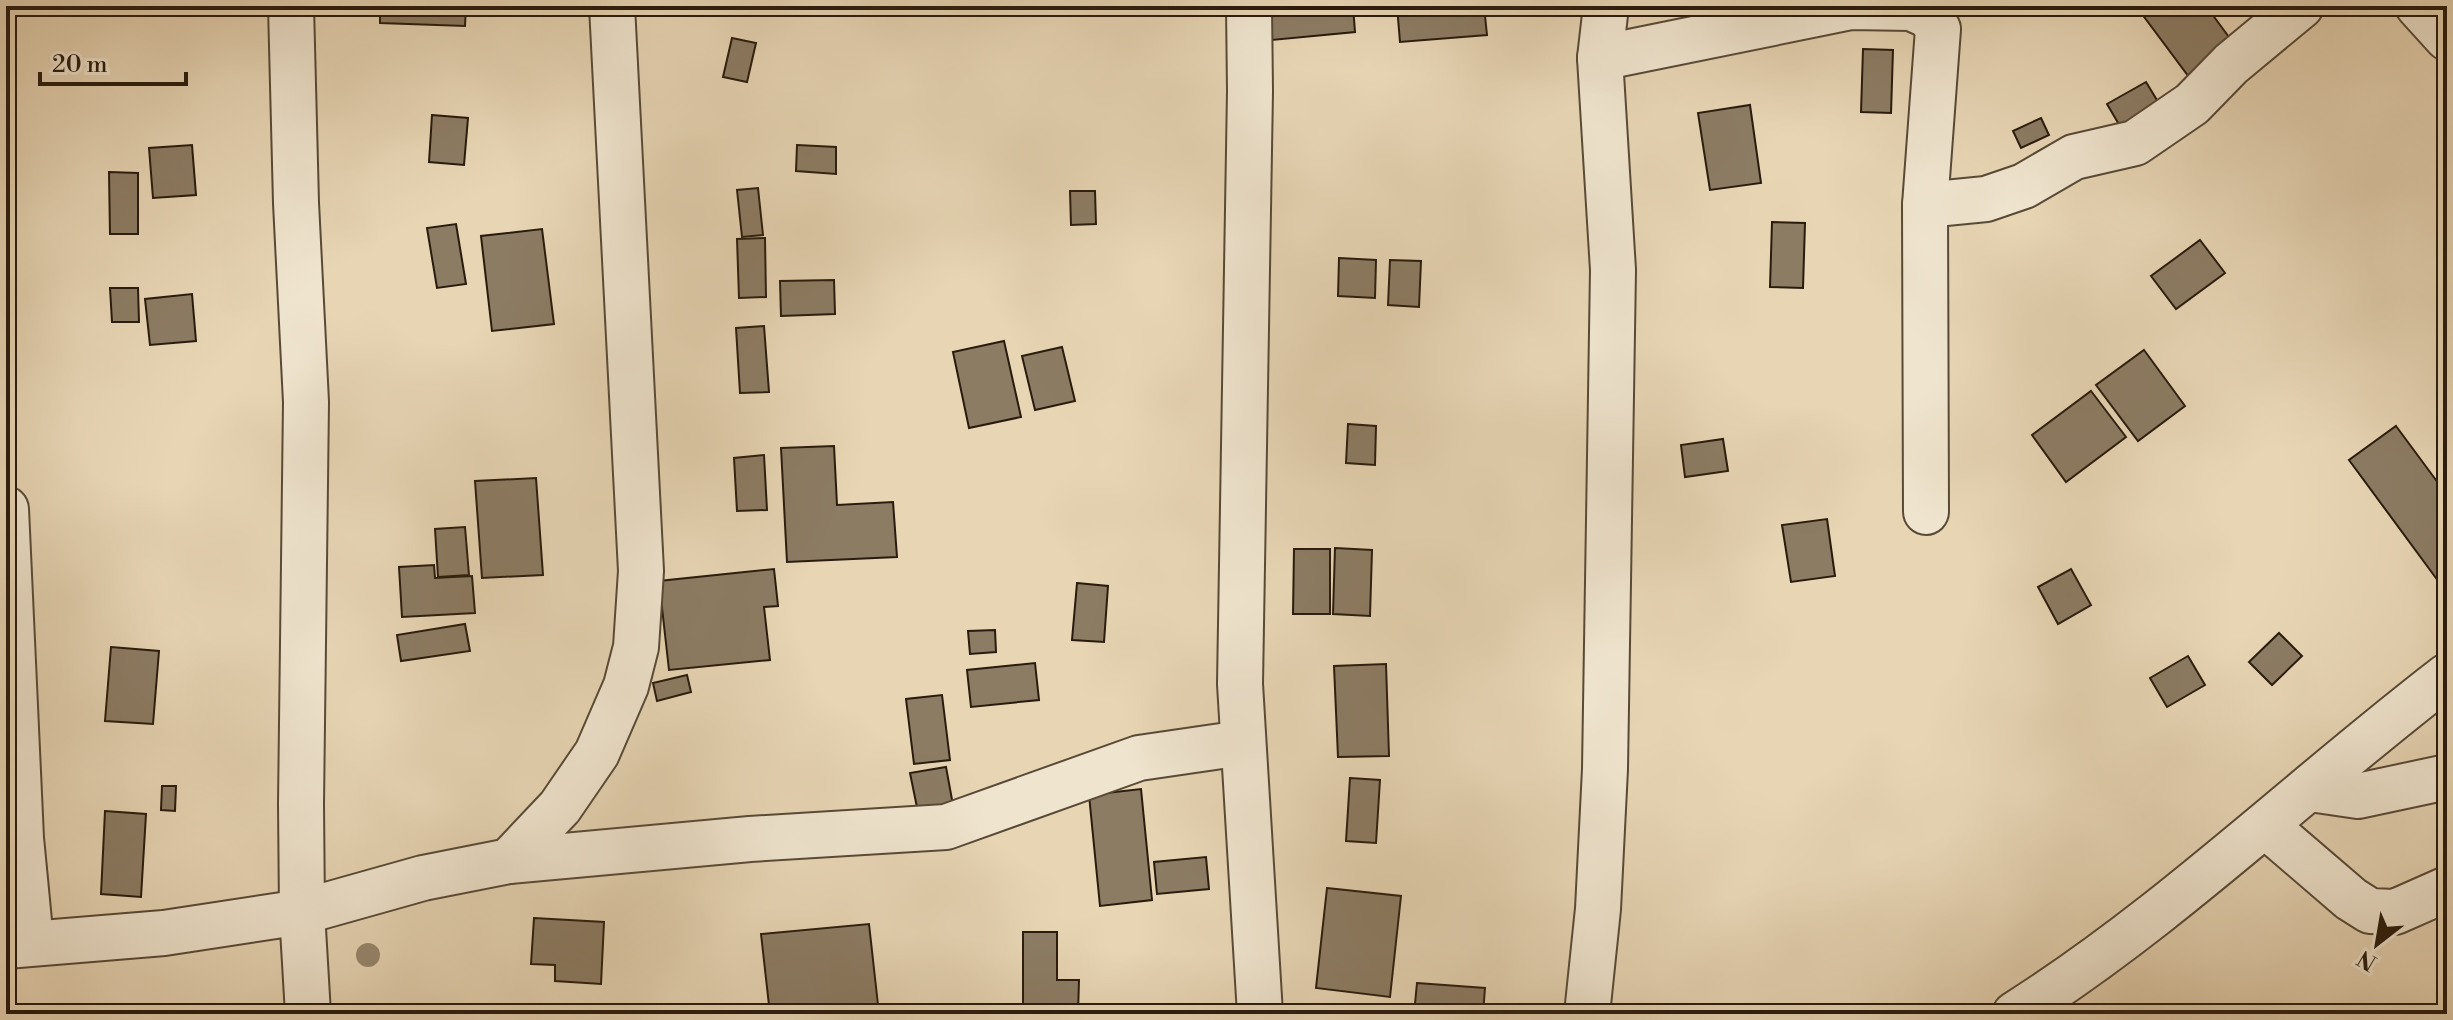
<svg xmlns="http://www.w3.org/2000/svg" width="2453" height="1020" font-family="'Libre Bodoni',serif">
  <rect width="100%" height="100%" fill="#e7d5b4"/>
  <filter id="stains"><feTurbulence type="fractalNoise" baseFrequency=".0025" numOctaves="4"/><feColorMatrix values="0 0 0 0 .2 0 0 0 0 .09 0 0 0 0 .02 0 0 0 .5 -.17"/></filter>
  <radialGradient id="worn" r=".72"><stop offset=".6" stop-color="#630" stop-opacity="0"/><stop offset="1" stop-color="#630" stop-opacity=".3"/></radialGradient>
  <g fill="#8c7c64" stroke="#291b0d" stroke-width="2">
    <polygon points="380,6 466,6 465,26 380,23"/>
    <polygon points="1269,6 1353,6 1355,32 1272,40"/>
    <polygon points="1397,6 1484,6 1487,35 1400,42"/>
    <polygon points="2136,6 2206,6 2237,48 2192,81"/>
    <polygon points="732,38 756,43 747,82 723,77"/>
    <polygon points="1863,49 1893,50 1891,113 1861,112"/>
    <polygon points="2146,82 2163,110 2124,133 2107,104"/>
    <polygon points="1750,105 1761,183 1710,190 1698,113"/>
    <polygon points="432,115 468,118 464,165 429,162"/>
    <polygon points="2041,118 2049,135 2021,148 2013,131"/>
    <polygon points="192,145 196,195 153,198 149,148"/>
    <polygon points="797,145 836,147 836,174 796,171"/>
    <polygon points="109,172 138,173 138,234 110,234"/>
    <polygon points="758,188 763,235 742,237 737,190"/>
    <polygon points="1070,191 1095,191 1096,224 1071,225"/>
    <polygon points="1772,222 1805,223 1803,288 1770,287"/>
    <polygon points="456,224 466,284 437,288 427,228"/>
    <polygon points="542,229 554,324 492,331 481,236"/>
    <polygon points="765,238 766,297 739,298 737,239"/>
    <polygon points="2200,240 2225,273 2176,309 2151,276"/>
    <polygon points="1339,258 1376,260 1375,298 1338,296"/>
    <polygon points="1390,260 1421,261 1419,307 1388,305"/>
    <polygon points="834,280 835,314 781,316 780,281"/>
    <polygon points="110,288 138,288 139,322 112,322"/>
    <polygon points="192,294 196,341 150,345 145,299"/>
    <polygon points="764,326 769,392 740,393 736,328"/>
    <polygon points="1004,341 1021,417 969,428 953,352"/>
    <polygon points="1062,347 1075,401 1035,410 1022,356"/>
    <polygon points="2144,350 2185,406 2138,441 2096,385"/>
    <polygon points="2091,391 2126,437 2066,482 2032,435"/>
    <polygon points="1348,424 1376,426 1375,465 1346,463"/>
    <polygon points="2396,426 2447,495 2447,593 2349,460"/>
    <polygon points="1723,439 1728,471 1685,477 1681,445"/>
    <polygon points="834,446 837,505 893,502 897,557 787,562 781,448"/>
    <polygon points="764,455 767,510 737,511 734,458"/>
    <polygon points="536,478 543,575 482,578 475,481"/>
    <polygon points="1827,519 1835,576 1791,582 1782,525"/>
    <polygon points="465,527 469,575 438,577 435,529"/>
    <polygon points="1335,548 1372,550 1370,616 1333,614"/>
    <polygon points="1294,549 1330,549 1330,614 1293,614"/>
    <polygon points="434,565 435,578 472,576 475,613 402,617 399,567"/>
    <polygon points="774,569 778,606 764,607 770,660 669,670 659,581"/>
    <polygon points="2071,569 2091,605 2058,624 2038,587"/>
    <polygon points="1077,583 1108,586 1104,642 1072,640"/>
    <polygon points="465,624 470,651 401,661 397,635"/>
    <polygon points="995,630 996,652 970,654 968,631"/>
    <polygon points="2279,633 2302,656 2272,685 2249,662"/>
    <polygon points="111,647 159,651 153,724 105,721"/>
    <polygon points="2188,656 2205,685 2167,707 2150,678"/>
    <polygon points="1035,663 1039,700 971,707 967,670"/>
    <polygon points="1386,664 1389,756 1338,757 1334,666"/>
    <polygon points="687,675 691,692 657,701 653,683"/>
    <polygon points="942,695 950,760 914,764 906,699"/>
    <polygon points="946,767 955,816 920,822 910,773"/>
    <polygon points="1350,778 1380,780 1376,843 1346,841"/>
    <polygon points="162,786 176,786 175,811 161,810"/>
    <polygon points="1141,789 1152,900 1100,906 1089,795"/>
    <polygon points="105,811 146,814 141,897 101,894"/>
    <polygon points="1206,857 1209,889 1157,894 1154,862"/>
    <polygon points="1327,888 1401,896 1390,997 1316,988"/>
    <polygon points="534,918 604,922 601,984 555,981 555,965 531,964"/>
    <polygon points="869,924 879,1014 770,1014 761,934"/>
    <polygon points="1023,932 1057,932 1057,980 1079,980 1078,1014 1023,1014"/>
    <polygon points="1417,983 1485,988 1483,1014 1414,1014"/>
    <polygon points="639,1005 640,1014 610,1014 609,1007"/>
  </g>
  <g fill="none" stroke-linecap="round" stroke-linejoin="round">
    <defs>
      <g id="street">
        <polyline points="291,6 296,203 306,402 301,804 302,912 308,1014"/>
        <polyline points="1249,6 1250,91 1240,684 1260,1014"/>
        <polyline points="2418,6 2447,38"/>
        <polyline points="1600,58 1851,7 1911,8 1929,16 1938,29 1925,205 1926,512"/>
        <polyline points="1925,205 1986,199 2024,186 2074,157 2135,143 2192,104 2231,64 2301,6"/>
        <polyline points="6,509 21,838 31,942"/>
        <polyline points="2310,789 2358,796 2447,777"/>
        <polyline points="2266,826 2351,899 2370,911 2395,912 2447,889"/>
        <polyline points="509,861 560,807 597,753 626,686 636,647 641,571 612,6"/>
        <polyline points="6,946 164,933 302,912 423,878 509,861 750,839 946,827 1139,758 1242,743"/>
        <polyline points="1587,1014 1598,909 1605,769 1613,270 1600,58 1606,6"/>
        <path d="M 2015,1014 C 2170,916 2302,787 2447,676"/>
      </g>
    </defs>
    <use href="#street" stroke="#584a37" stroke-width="48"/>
    <use href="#street" stroke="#efe4ce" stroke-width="44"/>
  </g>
  <circle fill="#98886f" cx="368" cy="955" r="12"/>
  <rect width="2453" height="1020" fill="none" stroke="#e7d5b4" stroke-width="32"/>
  <rect x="8" y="8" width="2437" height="1004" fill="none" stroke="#291b0d" stroke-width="4"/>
  <rect x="16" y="16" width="2421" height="988" fill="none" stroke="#291b0d" stroke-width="2"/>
  <g transform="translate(2377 944) rotate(211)" stroke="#efe4ce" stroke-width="6" paint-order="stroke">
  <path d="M0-6L14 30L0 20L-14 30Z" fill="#291b0d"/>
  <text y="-12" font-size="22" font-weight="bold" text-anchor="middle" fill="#291b0d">N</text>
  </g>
  <path d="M40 72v12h146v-12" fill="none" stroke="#291b0d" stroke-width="4"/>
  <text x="52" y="72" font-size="24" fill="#291b0d" stroke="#efe4ce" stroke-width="6" paint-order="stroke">20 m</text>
  <rect width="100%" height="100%" filter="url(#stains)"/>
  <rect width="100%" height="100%" fill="url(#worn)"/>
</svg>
